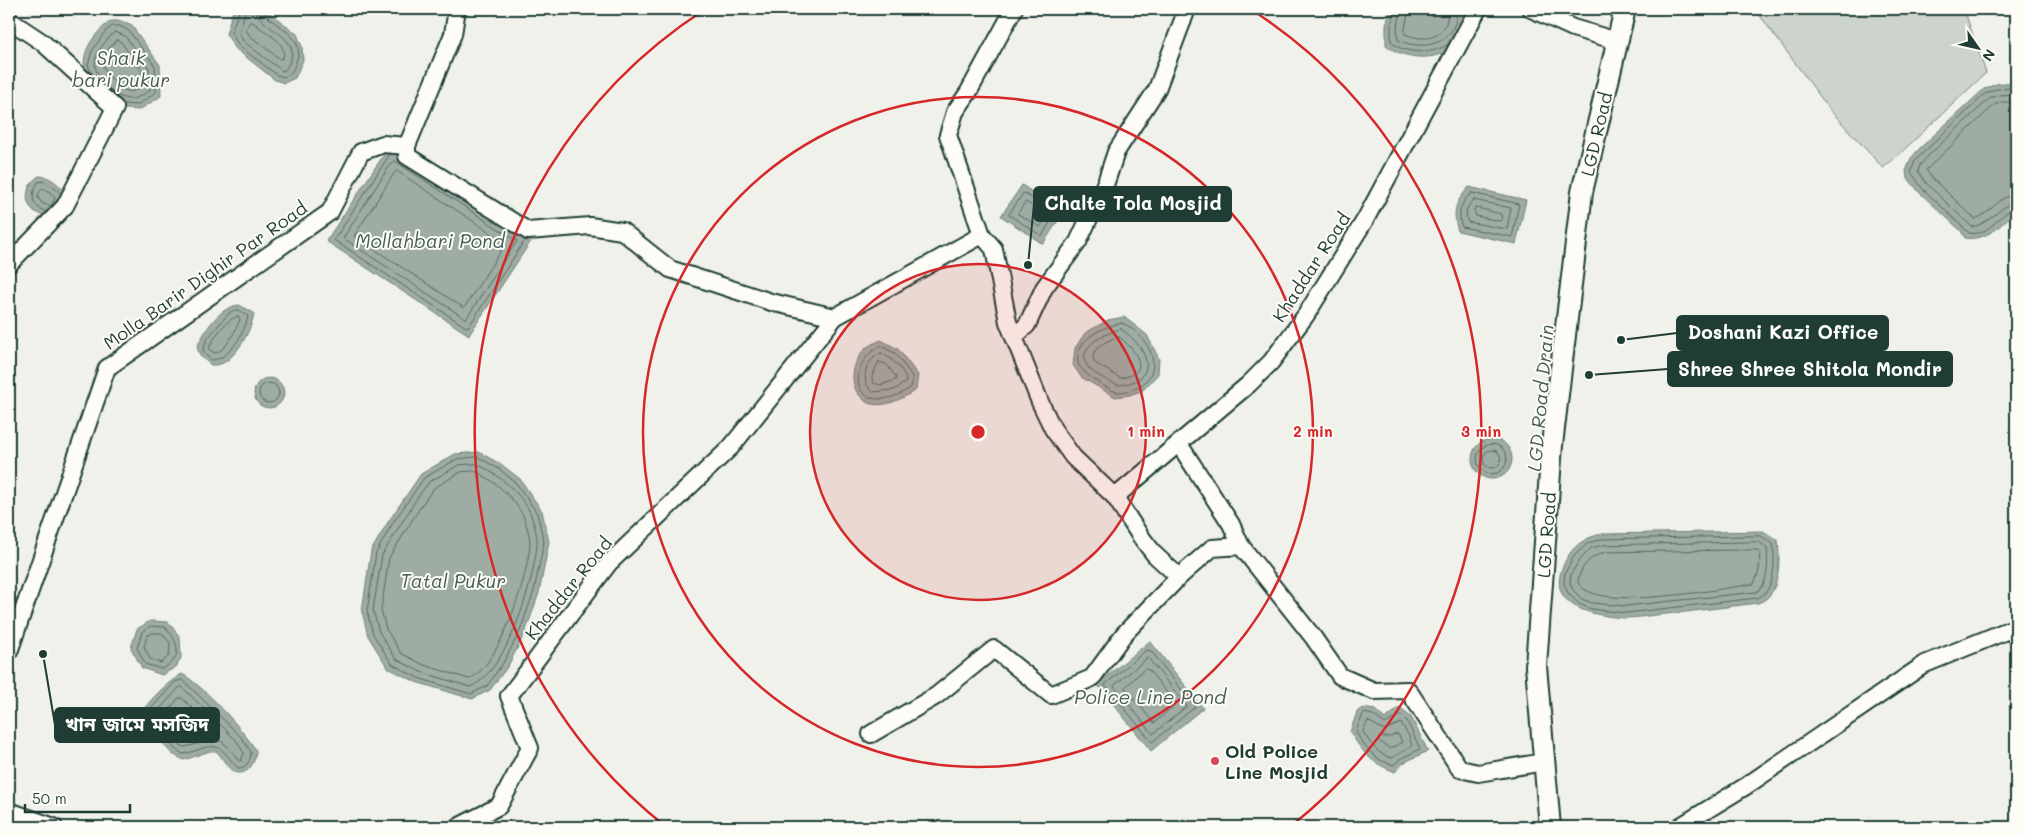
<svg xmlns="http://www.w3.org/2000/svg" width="2025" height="836" font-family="Mali,'Noto Sans Bengali',sans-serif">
  <rect width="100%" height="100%" fill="#f0f1eb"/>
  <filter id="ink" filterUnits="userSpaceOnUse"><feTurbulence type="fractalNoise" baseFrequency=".02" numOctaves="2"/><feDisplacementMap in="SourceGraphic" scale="10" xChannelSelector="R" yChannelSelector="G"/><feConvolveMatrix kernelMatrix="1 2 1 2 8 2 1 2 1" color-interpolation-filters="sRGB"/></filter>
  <g filter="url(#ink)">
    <polygon fill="#cdd3cd" stroke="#768880" points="1755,9 1965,9 1967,18 1986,73 1894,159 1883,168 1830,110"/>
    <g fill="#9faca4" stroke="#6c8077">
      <polygon points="237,9 265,9 297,34 302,47 303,60 295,78 284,83 275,80 236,49 226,34 232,13"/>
      <path d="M 1391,9 L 1466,9 L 1468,16 C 1463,24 1455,46 1448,50 C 1431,62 1401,58 1386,45 L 1386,25 Z"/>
      <path d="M 111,21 L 121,21 L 132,26 L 160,65 L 161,96 L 139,110 L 115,108 C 107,100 96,92 90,82 C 75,60 91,35 111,21 Z"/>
      <path d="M 2013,82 L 2016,84 L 2016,211 C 2001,225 1987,241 1965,238 L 1961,231 L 1919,192 L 1907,177 L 1906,171 L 1911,158 L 1919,149 L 1984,89 L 1996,84 Z"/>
      <polygon points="391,144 533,238 469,335 326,241"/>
      <path d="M 39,176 C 51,176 59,185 66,193 L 48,217 C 43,216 37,214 33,210 C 22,200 28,182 39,176 Z"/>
      <polygon points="1022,185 1063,213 1043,244 1001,216"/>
      <path d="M 1469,187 L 1526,200 L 1516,244 L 1458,231 C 1452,210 1455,203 1469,187 Z"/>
      <path d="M 239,305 L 254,313 C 252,329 238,355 223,363 C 219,365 215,365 211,365 L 200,356 L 197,347 C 205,330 219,307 239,305 Z"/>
      <polygon points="1124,317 1147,335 1159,359 1158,374 1143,390 1130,395 1115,397 1081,377 1073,365 1075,348 1085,333 1108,320"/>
      <path d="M 881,340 L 898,349 L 918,375 L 916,390 C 903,398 885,409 868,403 C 867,403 863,399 862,398 C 847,385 852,360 867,347 C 871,344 877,342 881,340 Z"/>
      <circle cx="269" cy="393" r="15"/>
      <circle cx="1492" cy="459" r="20"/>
      <polygon points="479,452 502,465 520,479 542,511 549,542 539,593 525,633 508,666 490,690 472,699 416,682 388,668 368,636 362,611 371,551 388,522 421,474 455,454"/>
      <path d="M 1763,531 L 1778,540 C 1780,561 1781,596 1758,603 C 1724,607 1690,612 1656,615 C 1646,616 1635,618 1625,618 C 1596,616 1545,608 1563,566 C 1571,547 1583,538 1602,534 Z"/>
      <polygon points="9,590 26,611 9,626"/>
      <polygon points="150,621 168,622 180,637 181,658 176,667 162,675 142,668 131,648 137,629"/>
      <polygon points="1150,641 1203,708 1151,751 1097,684"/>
      <path d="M 182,674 C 204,686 242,729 256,750 C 256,763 246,780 231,770 C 225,765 222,756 216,751 L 210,751 L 184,760 L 172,754 L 140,717 C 142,706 171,679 182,674 Z"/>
      <path d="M 1362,708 L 1375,710 L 1385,719 L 1399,708 L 1411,717 L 1428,751 L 1403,763 L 1395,772 C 1370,762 1364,754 1350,732 L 1357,712 Z"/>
    </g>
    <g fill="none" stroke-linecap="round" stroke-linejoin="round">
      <g stroke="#526961" stroke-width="1">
        <path d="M 240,9 L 231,32 L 239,46 L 277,75 L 284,77 C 292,74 293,70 296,62 C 309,32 265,25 263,9"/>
        <path d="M 246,9 L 239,33 L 244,42 L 281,70 L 284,71 C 287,68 288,65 290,61 C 301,34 258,30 257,9"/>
        <path d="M 1395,9 L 1391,26 L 1391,41 C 1402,55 1437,55 1449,43"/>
        <path d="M 1402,9 L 1397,27 L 1398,40 C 1419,50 1449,47 1456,20 C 1457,17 1455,13 1455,9"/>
        <path d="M 1409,9 L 1405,28 L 1405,34 C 1429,44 1449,36 1448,9"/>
        <path d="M 250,22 L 253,22 C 263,32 288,41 283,58 L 280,59 L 250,36 L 246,30 Z"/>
        <path d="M 115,32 L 125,36 L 149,68 L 150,90 C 131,105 118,100 104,82 C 101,78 95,71 95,65 C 94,54 107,38 115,32 Z"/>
        <path d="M 117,40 L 121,42 L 142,71 L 142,86 C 129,97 119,89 110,77 C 107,74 103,68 103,63 C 102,56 112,44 117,40 Z"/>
        <polyline points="92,75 88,65 92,51 105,32 112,26 120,26 129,31 155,66 156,92 138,105 123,104"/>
        <path d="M 2016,88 L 1997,89 L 1986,93 L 1923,153 L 1915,161 L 1911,172 L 1922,188 L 1969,233 C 1991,237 1999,211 2016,208"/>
        <path d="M 2016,94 L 1999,95 L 1990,98 L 1927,157 L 1920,165 L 1918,171 L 1927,184 L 1972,227 C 1992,223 2002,203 2016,202"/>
        <path d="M 2016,102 L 2001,102 L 1994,105 L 1926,170 L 1933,179 L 1975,219 C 1991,214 1999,195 2016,194"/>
        <polyline points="390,154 334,240 466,327 469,326 525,240"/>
        <polygon points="395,161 517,241 466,319 343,238 392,162"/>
        <polygon points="397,171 506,243 464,308 354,236 395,172"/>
        <polygon points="43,188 51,193 55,198 51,206 43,204 38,198 39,193"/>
        <polygon points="1024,193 1055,214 1042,236 1009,215"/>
        <path d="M 1472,193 L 1519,204 L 1512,237 L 1462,227 C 1457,213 1461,201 1472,193 Z"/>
        <path d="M 1474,200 L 1511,208 L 1507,229 L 1468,222 C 1464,213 1467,205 1474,200 Z"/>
        <polygon points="1026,202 1047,216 1040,227 1018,214"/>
        <polygon points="1477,208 1501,214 1502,220 1499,221 1476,216 1474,210"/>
        <path d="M 47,212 C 31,206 30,196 38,182 L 44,181 L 55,188 L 61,194"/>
        <path d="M 239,310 L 248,316 C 245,332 230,359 212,360 L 204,354 L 203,349 L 207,339 L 229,313 L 232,311 Z"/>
        <path d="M 238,316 L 240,319 C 236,330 226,352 214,353 L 209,349 C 213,338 226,319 238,316 Z"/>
        <path d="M 1122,323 C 1145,333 1168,367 1140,386 C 1135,390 1125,392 1118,392 C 1109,391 1080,372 1078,363 C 1074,339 1104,326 1122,323 Z"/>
        <path d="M 1121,329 C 1148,347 1162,381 1118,385 C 1109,381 1094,375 1088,367 C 1073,348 1107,332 1121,329 Z"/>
        <path d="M 1119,337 C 1136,349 1153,374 1120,378 L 1095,363 C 1087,350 1108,339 1119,337 Z"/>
        <path d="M 881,346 L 895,353 L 912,376 L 912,386 C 905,392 897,396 888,398 C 847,406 852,358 881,346 Z"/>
        <path d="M 881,353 C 891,357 906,371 906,382 L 894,390 L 873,392 C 859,381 865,360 881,353 Z"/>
        <polygon points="879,362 886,364 896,377 896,380 881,385 873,383 872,377"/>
        <circle cx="269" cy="393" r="10"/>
        <circle cx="1492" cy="459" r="15"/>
        <circle cx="1492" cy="459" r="9"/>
        <polygon points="478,457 499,469 516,483 537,513 544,542 534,591 520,631 503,663 487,686 471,694 418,678 392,664 373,634 367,611 376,553 392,524 424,478 457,459"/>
        <path d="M 476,464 C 496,472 526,496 532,518 C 534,525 538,536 537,544 C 534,582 507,672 470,687 L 421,672 L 396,659 L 379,632 L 373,610 L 382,555 L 417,498 L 429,482 L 459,465 Z"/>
        <path d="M 474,471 C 493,479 519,501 525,521 C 527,527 530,537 530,543 C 529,575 499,667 469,679 L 424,665 L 401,653 L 386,629 L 381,610 L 389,558 L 423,503 L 434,488 L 461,472 Z"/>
        <path d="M 1761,536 L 1773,544 C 1775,560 1776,592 1757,598 L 1626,613 L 1591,609 L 1579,604 L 1568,593 L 1564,584 L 1565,573 L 1574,556 L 1588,543 L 1602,539 Z"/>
        <path d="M 1759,542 L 1767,548 C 1768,561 1769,586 1756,592 L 1626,606 L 1592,603 L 1582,599 L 1573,590 L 1570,583 L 1571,574 L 1579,561 L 1591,548 L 1603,545 Z"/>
        <path d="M 1757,550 L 1760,552 L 1759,570 L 1754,584 C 1723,588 1592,614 1578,582 C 1580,567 1590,556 1605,552 Z"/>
        <path d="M 151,626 L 165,627 C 180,643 183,658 162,669 L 145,664 L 137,648 L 142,632 Z"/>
        <polygon points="153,633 162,633 170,643 169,656 161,663 150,659 144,647 147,636"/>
        <polygon points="1147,650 1151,651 1195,707 1152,742 1105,685"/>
        <polygon points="1148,658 1187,706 1153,734 1114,686"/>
        <polygon points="1145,669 1149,670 1176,704 1154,723 1125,688"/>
        <path d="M 183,680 L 241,737 L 251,752 C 251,759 247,768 239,768 C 232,764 231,759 225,753 C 213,739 198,752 183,754 L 175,749 L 146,717 L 147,713 L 175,682 Z"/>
        <path d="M 182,687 L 236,740 L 244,753 L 241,761 L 238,760 C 218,729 213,742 184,747 C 174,742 157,725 154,715 L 179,688 Z"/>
        <polygon points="179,698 182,698 213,728 213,732 186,739 183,738 164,717"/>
        <path d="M 1364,713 L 1373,715 L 1385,724 L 1401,715 L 1407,721 L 1420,749 L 1400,759 L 1394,765 C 1375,761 1365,748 1356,732 Z"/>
        <path d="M 1368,721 L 1384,730 L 1401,723 L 1409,736 L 1412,746 L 1392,758 C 1378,755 1370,743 1363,732 Z"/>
        <polygon points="1398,734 1402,742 1390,749 1378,740 1380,737 1389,737"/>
      </g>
      <defs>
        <g id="minor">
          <polyline points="457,9 453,34 407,146 407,156 528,231 590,226 622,231 670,269 771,302 835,317 982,235"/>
          <polyline points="1014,9 968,93 955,112 948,135 982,235 994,249 1008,322 1040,402 1053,429 1073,457 1115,497"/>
          <polyline points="1531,9 1573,28 1617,41"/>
          <polyline points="9,20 42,42 115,108 65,206 9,264"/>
          <polyline points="1014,337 1027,325 1044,288 1078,242 1106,182 1116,152 1157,89 1187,9"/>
          <polyline points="1179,444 1231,524 1241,546"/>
          <polyline points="1179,577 1155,555 1141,537 1115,497 1249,384 1271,362 1306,315 1365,220 1478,9"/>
          <polyline points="9,652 107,368 330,212 361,152 383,144 407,146"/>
          <polyline points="871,734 936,696 994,649 1051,695 1092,678 1124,634 1179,577 1212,548 1241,546 1313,637 1340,676 1374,691 1408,690 1460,769 1478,773 1544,762"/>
          <polyline points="9,811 54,827"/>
          <polyline points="458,827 499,806 530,748 509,696 609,563 731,447 835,317"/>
          <polyline points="1679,827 1746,786 1925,664 2016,627"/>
        </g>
        <polyline id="major" points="1550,827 1536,666 1552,445 1582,192 1625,9"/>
      </defs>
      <use href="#minor" stroke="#1f3d34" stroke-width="20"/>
      <use href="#major" stroke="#1f3d34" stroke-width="24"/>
      <use href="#minor" stroke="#fdfcf7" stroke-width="16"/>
      <use href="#major" stroke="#fdfcf7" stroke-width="20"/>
    </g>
  </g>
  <circle cx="978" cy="432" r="168" fill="#d62828" fill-opacity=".12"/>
  <g fill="none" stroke="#d62828" stroke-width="2.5">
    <circle cx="978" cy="432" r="168"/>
    <circle cx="978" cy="432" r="335"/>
    <path d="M665 826A503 503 0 0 1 704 10M1252 10A503 503 0 0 1 1291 826"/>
  </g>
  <circle fill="#d1495b" stroke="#fdfcf7" stroke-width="2" cx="1215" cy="761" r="5"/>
  <g text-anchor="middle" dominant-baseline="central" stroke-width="4" stroke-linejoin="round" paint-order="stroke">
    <g font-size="18" fill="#1f3d34" stroke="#fdfcf7">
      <text transform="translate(1596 134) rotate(-77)">LGD Road</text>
      <text transform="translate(1311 267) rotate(-57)">Khaddar Road</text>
      <text transform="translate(205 275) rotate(-35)">Molla Barir Dighir Par Road</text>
      <text transform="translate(1546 535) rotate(-86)">LGD Road</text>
      <text transform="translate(568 588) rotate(-51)">Khaddar Road</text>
    </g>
    <g font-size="18" font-weight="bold" fill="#1f3d34" stroke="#fdfcf7" text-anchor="start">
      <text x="1225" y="751">Old Police<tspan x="1225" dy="21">Line Mosjid</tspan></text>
    </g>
    <g font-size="19" font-style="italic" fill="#455e56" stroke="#fdfcf7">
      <text x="121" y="57">Shaik<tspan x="121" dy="22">bari pukur</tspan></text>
      <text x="430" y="240">Mollahbari Pond</text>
      <text transform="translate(1540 398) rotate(-85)">LGD Road Drain</text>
      <text x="453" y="580">Tatal Pukur</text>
      <text x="1150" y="696">Police Line Pond</text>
    </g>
  </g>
  <circle cx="978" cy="432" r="8" fill="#d62828" stroke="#fdfcf7" stroke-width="2.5"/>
  <g font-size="15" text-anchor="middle" font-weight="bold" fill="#d62828" stroke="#fdfcf7" stroke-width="4" stroke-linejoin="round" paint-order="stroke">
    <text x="1146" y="437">1 min</text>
    <text x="1313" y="437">2 min</text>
    <text x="1481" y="437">3 min</text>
  </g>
  <path fill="none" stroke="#1f3d34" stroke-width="2" d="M1028 265L1034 204M1621 340L1677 333M1589 375L1668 369M43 654L55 725"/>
  <g fill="#1f3d34" stroke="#fdfcf7" stroke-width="2">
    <circle cx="1028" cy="265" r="5"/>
    <circle cx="1621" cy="340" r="5"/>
    <circle cx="1589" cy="375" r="5"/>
    <circle cx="43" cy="654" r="5"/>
  </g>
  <g fill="#1f3d34" stroke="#1f3d34" stroke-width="2">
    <rect x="1034" y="187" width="197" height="34" rx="5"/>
    <rect x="1677" y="316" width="211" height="34" rx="5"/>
    <rect x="1668" y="352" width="284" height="34" rx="5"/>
    <rect x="55" y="708" width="164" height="34" rx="5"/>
  </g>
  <g font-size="19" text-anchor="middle" font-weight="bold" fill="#fff">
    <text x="1133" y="210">Chalte Tola Mosjid</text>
    <text x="1783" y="339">Doshani Kazi Office</text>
    <text x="1810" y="376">Shree Shree Shitola Mondir</text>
    <text x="137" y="731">খান জামে মসজিদ</text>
  </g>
  <rect width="2025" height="836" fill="none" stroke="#fdfcf7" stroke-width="30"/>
  <rect x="15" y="15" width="1995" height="806" fill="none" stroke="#1f3d34" stroke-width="2" filter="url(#ink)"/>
  <g transform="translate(1978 48) rotate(124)" stroke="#fdfcf7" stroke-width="4" paint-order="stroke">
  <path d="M0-4L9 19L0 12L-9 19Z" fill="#1f3d34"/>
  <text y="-8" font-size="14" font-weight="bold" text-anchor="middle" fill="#1f3d34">N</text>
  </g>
  <path d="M25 804v8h105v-8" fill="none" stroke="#1f3d34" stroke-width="2.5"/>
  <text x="32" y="804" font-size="15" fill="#1f3d34" stroke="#fdfcf7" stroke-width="4" paint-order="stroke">50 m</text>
</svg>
